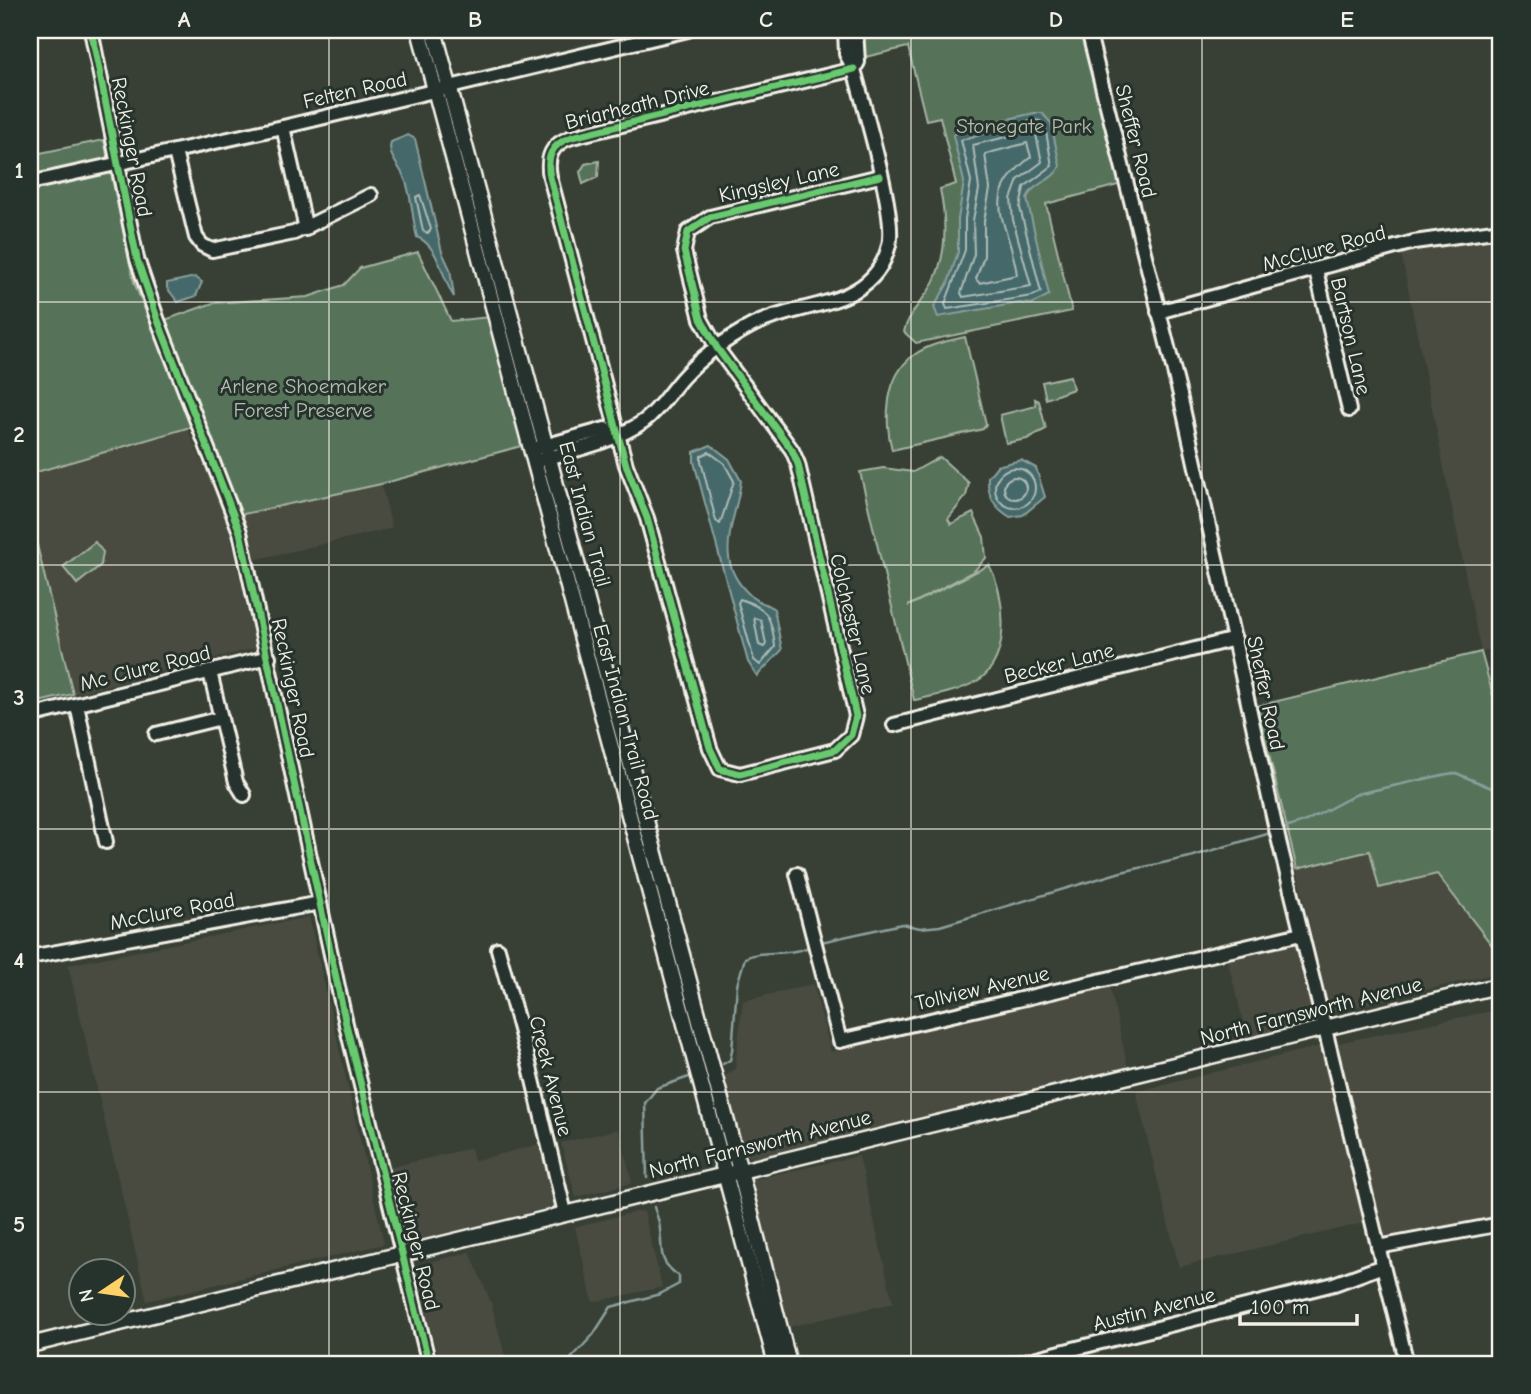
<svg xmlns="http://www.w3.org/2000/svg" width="1531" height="1394" font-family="'Comic Neue',sans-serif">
  <rect width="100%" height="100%" fill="#384036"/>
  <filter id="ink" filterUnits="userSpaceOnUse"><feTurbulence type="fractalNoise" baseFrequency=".0143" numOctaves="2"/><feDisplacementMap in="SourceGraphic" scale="14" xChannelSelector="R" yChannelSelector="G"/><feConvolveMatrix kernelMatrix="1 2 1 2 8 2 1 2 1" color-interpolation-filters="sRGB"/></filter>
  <g filter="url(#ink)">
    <g fill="#484c40">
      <polygon points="1501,233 1501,647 1481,652 1401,253"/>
      <polygon points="187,428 226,516 255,648 73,694 30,516 30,474"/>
      <polygon points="381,484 392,528 249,561 239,515"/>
      <polygon points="1370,851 1379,888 1437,874 1501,957 1501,972 1330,1013 1297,869"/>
      <polygon points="309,917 384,1244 147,1301 68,965"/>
      <polygon points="1293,928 1316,1024 1248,1040 1224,946"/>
      <polygon points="813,984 831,1052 1109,984 1128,1068 752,1159 740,1150 722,1078 735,1069 743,1001"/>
      <polygon points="1501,1009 1501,1219 1385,1238 1338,1043"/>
      <polygon points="1320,1046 1363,1223 1179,1267 1136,1092"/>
      <polygon points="619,1129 632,1183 576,1197 561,1143"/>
      <polygon points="540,1144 554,1206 409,1242 402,1237 388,1168 471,1148 474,1161"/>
      <polygon points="859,1156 893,1303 788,1327 751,1180"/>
      <polygon points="639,1211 644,1212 662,1287 593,1302 575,1227"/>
      <polygon points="470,1252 491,1303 507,1364 440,1364 414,1266"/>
    </g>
    <g fill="#56735a" stroke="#a5b2a1" stroke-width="2">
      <path d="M 861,30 L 1081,30 L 1122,184 L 1046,204 L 1072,311 L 916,343 L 904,332 C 907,317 920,303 929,290 C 948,259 947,223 940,189 L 956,184 L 940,117 L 926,120 L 908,47 L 861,58 Z"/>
      <polygon points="104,140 134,282 151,325 213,303 308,297 344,285 360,268 418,252 451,321 490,317 525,445 381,484 239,515 206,428 187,428 30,474 30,155"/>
      <polygon points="599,161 598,177 583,184 580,172 585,164"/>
      <path d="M 965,337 L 986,424 L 983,429 L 892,450 C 884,419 885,376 914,355 C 929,344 947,341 965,337 Z"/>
      <polygon points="1070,376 1073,389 1046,399 1042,382"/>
      <polygon points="1035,399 1039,401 1046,429 1027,439 1006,443 1000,415 1036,406"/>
      <path d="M 940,457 L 969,483 L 966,496 L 948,519 L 951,524 L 973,513 L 984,537 L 986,558 L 974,571 L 908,606 L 989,565 C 1006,595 1012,661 977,681 C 958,692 934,696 914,700 L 860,472 L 883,468 L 913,472 Z"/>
      <polygon points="30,516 73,694 30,704"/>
      <polygon points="95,542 103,552 101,565 77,584 63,567"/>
      <polygon points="1481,652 1501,724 1501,957 1437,874 1379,888 1370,851 1297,869 1257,706"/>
    </g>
    <g fill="#45696a" stroke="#8b9f9c" stroke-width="2">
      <path d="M 1034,113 L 1042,113 L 1051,123 L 1060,166 C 1054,182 1032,182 1027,199 L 1049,295 L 1032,304 L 1019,303 L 938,317 L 934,307 L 948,283 L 958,252 L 958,219 L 964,182 L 953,135 L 966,129 Z"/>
      <path d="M 408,135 L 415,139 L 442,252 L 450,269 L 454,297 C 441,277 440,247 417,237 C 412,218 412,194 404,177 C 399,165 387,156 391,142 Z"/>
      <polygon points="195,277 202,282 196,296 178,302 167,288 167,283"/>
      <path d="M 711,445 L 729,459 L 741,481 C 736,522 711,560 750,595 C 756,602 766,603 774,609 L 782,650 L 757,676 L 748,662 L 694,462 L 694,452 Z"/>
      <path d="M 1021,460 L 1036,468 L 1045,497 L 1023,515 L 1010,517 C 994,507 987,496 988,477 L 997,466 Z"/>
    </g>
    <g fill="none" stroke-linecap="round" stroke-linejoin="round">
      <g stroke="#aebbb6" stroke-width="2">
        <polygon points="1034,120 1040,121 1045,126 1052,166 1024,187 1020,208 1041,292 1032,296 947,309 945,304 965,250 965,219 971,181 961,140"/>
        <polygon points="1035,130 1042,162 1018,180 1011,199 1013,220 1031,286 963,297 961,293 974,254 973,220 979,189 973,145"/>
        <path d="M 1027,143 L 1031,157 C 976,199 1010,221 1017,275 L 979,283 L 976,279 L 984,256 L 984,221 L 990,189 L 985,154 Z"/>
        <polygon points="420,195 431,229 428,233 423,231 416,197"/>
        <polygon points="709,452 724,463 734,481 720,524 716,521 701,461 701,456"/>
        <circle cx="1015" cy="488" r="20"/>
        <circle cx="1015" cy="488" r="11"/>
        <path d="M 740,599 C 768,608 772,618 775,647 L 760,665 L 754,660 L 738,603 Z"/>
        <polygon points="754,618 761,620 766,644 764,647 759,645"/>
      </g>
      <g stroke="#8b9f9c" stroke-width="2.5">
        <polyline points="1280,830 1306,821 1357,794 1447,774 1456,773 1501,792"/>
        <polyline points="821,942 902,924 920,928 940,926 1121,872 1190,857 1274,832"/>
        <path d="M 723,1064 L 730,1060 L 732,1051 L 737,985 L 745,958 C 761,949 785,957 809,947"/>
        <polyline points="647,1178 645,1103 657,1088 689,1077"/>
        <path d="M 566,1364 L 593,1335 L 611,1307 L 660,1294 L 679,1284 L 679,1276 C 657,1261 663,1251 660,1230 C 660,1222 656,1214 654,1207"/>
      </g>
      <defs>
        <g id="minor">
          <polyline points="91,30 137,259 157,318 240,532 346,1024 429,1364"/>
          <polyline points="1088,30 1180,395 1275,825 1407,1364"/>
          <path d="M 854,69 L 572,137 C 551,144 546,157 550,177 L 626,465 L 647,518 L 710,748 L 720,769 L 740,774 L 835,750 L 851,735 L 856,716 L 798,464 L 792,450 L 717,348 L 701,319 L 684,251 L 688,232 L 710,217 L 880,176"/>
          <polyline points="854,69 858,62 856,30"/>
          <polyline points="283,127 306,229"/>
          <polyline points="175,152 196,237 202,245 212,250 294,233 371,195"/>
          <polyline points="30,183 283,127 688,30"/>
          <polyline points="1316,270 1349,410"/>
          <polyline points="1158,312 1414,242 1501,230"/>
          <polyline points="537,448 605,429 618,432"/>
          <path d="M 541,460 C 575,450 616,441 644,421 C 660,409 670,391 683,377 C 701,357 727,339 751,326 C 799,301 874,310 889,245 C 897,215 863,105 854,69 L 846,54 L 845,30"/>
          <polyline points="210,672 236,782 244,795"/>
          <polyline points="77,705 106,842"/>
          <polyline points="30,716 269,657"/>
          <polyline points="894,725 1235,639"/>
          <polyline points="156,734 221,718"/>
          <polyline points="797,874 840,1041 1301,934"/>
          <polyline points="498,949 527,1055 565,1213"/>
          <polyline points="30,957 320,903"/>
          <polyline points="1378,1247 1501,1224"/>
          <polyline points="1013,1364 1334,1284 1383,1266"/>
        </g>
        <g id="major">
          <polyline points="419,30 776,1364"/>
          <polyline points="434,30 740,1171 789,1364"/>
          <polyline points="30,1345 1501,985"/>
        </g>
      </defs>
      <use href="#minor" stroke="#f4f1e8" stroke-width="18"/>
      <use href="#major" stroke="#f4f1e8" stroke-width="19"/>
      <use href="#minor" stroke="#26332d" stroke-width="12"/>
      <use href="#major" stroke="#26332d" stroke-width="14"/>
      <defs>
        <g id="cycleway">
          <polyline points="91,30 137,259 157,318 240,532 346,1024 429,1364"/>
          <path d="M 854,69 L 572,137 C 551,144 546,157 550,177 L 626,465 L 647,518 L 710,748 L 720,769 L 740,774 L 835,750 L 851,735 L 856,716 L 798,464 L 792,450 L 717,348 L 701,319 L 684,251 L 688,232 L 710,217 L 880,176"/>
        </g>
      </defs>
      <use href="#cycleway" stroke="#26332d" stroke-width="11"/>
      <use href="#cycleway" stroke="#67ca6e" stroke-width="7"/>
    </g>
  </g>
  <path fill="none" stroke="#f4f1e8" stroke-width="2" stroke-opacity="0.55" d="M 329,30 L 329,1364M 620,30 L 620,1364M 911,30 L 911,1364M 1202,30 L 1202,1364M 30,302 L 1501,302M 30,565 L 1501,565M 30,829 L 1501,829M 30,1092 L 1501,1092"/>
  <g text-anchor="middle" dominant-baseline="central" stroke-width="6" stroke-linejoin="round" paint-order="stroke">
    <g font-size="21" fill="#f4f1e8" stroke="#26332d">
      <text transform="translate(355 90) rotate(-13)">Felten Road</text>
      <text transform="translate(637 105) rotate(-14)">Briarheath Drive</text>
      <text transform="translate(1136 141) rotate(76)">Sheffer Road</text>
      <text transform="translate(132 147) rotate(79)">Reckinger Road</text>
      <text transform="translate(779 182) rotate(-13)">Kingsley Lane</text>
      <text transform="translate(1324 248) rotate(-15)">McClure Road</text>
      <text transform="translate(1351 336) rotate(77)">Bartson Lane</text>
      <text transform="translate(585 514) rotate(75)">East Indian Trail</text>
      <text transform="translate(853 624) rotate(77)">Colchester Lane</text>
      <text transform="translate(1059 663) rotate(-14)">Becker Lane</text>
      <text transform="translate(145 668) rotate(-14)">Mc Clure Road</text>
      <text transform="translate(293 688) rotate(78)">Reckinger Road</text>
      <text transform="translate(1266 693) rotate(78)">Sheffer Road</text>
      <text transform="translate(626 722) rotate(75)">East Indian Trail Road</text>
      <text transform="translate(172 911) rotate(-11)">McClure Road</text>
      <text transform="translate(982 988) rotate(-13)">Tollview Avenue</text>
      <text transform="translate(1311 1011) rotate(-14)">North Farnsworth Avenue</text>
      <text transform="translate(551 1076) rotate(76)">Creek Avenue</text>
      <text transform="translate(760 1144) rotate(-14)">North Farnsworth Avenue</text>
      <text transform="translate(416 1241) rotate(76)">Reckinger Road</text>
      <text transform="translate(1154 1309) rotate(-14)">Austin Avenue</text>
    </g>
    <g font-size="21" fill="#b5bfaf" stroke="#26332d">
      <text x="1024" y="126">Stonegate Park</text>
      <text x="303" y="386">Arlene Shoemaker<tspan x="303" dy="24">Forest Preserve</tspan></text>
    </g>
  </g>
  <rect width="1531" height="1394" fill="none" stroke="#26332d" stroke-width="77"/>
  <g transform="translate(102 1292) rotate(257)"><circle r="33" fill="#26332d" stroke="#787f78" stroke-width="2"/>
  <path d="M0-5L12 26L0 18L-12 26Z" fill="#ffd166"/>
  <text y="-10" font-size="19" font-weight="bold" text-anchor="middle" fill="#f4f1e8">N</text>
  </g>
  <path d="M1240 1314v10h117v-10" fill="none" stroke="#f4f1e8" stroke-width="3.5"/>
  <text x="1251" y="1314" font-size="21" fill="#f4f1e8" stroke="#26332d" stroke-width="5" paint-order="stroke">100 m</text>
  <rect x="38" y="38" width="1454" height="1318" fill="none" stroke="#f4f1e8" stroke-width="2.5"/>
  <g font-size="23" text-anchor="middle" font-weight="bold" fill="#f4f1e8">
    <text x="184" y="27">A</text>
    <text x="475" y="27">B</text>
    <text x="766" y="27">C</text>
    <text x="1056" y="27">D</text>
    <text x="1347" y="27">E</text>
    <text x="19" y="178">1</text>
    <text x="19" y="442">2</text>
    <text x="19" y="705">3</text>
    <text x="19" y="968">4</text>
    <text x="19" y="1232">5</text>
  </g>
</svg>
